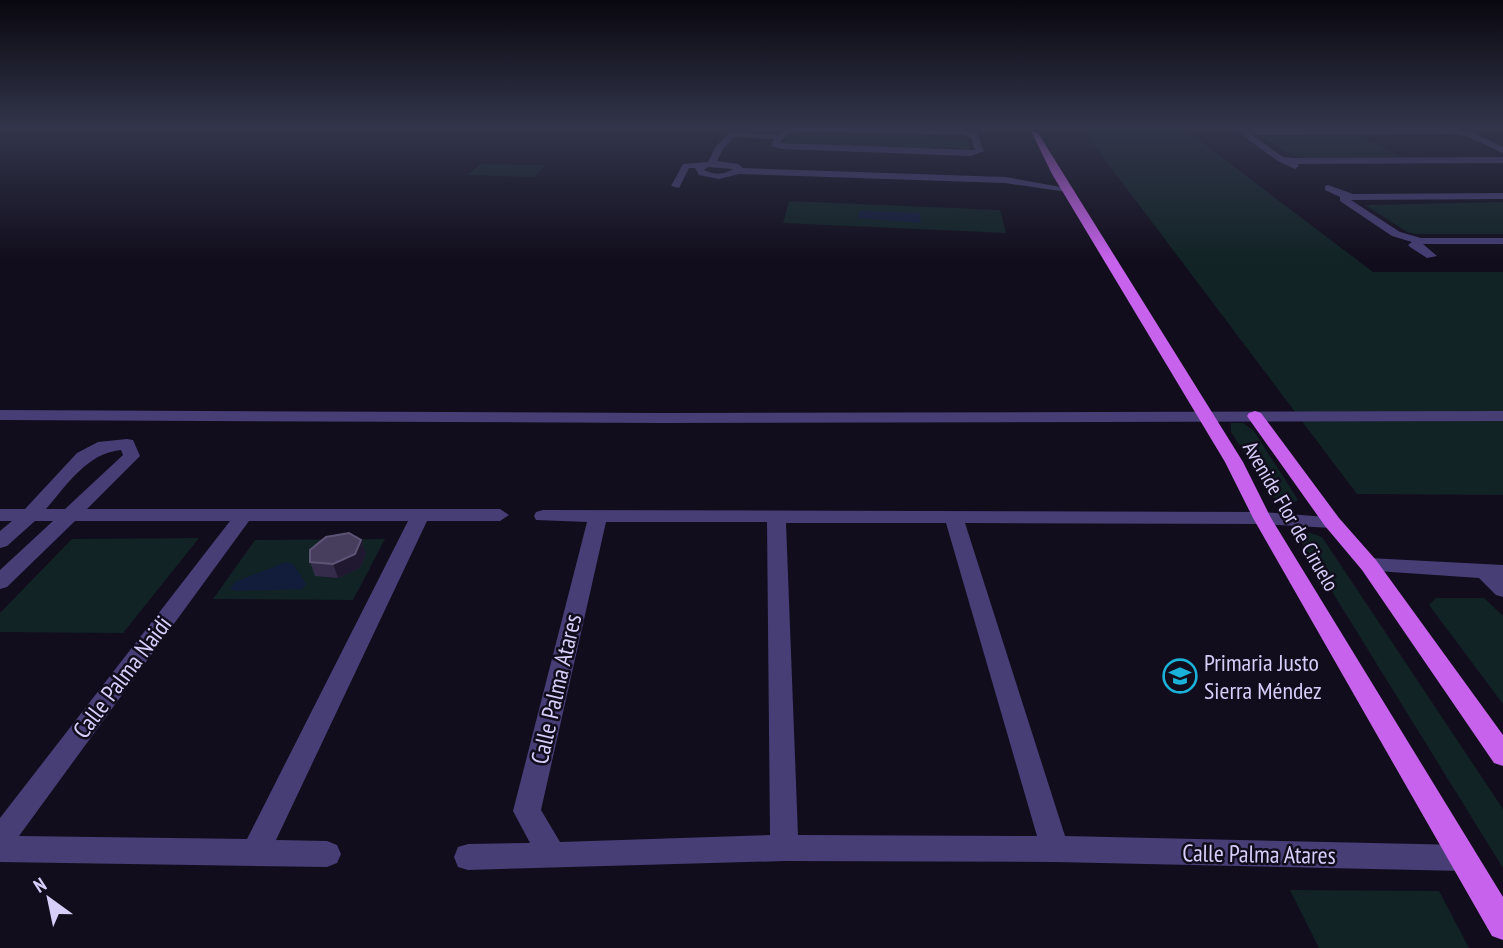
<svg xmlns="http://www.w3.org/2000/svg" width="1503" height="948" font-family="'PT Sans Narrow',sans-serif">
  <rect width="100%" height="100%" fill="#110d1c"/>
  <g fill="#112325">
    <polygon points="1081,128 1183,128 1373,272 1503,272 1503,495 1357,494"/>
    <polygon points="839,131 929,135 930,138 968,139 970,149 933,147 933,151 782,143 793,133 838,135"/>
    <polygon points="1357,135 1403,157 1299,158 1261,137"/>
    <polygon points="481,164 545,165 534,177 467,175"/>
    <polygon points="789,201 1000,210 1006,233 783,223"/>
    <polygon points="1503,202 1503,234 1416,234 1407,232 1365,205"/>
    <polygon points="1231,423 1243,423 1254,431 1298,500 1290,504 1277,502 1231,432"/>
    <polygon points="1311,533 1322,537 1503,809 1503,868 1302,543 1300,534"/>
    <polygon points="199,538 123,633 0,632 0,613 72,539"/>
    <polygon points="385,539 353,600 213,599 255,540"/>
    <polygon points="1436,598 1484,598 1503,616 1503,704 1429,605"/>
    <polygon points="1290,890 1439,891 1469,948 1319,948"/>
  </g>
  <g fill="#121d3b">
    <polygon points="859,211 920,213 921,223 858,218"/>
    <polygon points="286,562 294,565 306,584 302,589 235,591 230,588 235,582"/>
  </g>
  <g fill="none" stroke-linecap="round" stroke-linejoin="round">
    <g fill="#463e75" fill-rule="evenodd">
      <path d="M 790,128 L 964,131 L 977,134 L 984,151 L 971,156 L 782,149 L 771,146 L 774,139 L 734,137 L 723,149 L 717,161 L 738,164 L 743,168 L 1005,177 L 1072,189 L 1067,192 L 1005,183 L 739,174 L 719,179 L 699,175 L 695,168 L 689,168 L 679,188 L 671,186 L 683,164 L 708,162 L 716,146 L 729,133 L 778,135 ZM 797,131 L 963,135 L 971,138 L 975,150 L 779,143 L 789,133 ZM 708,167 L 733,169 C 724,175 714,175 704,170 Z"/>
      <polygon points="1233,128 1459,128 1459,131 1471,132 1503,147 1503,153 1466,136 1450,134 1252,135 1283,157 1295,158 1503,157 1503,163 1297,164 1299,166 1295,169 1278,161 1243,136 1244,132"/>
      <polygon points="1328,185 1353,194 1503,193 1503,199 1351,200 1400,232 1421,238 1503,238 1503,244 1423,244 1437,256 1427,258 1410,247 1408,245 1412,242 1392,236 1340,201 1340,197 1325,190 1325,186"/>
      <polygon points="0,410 662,413 1503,411 1503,421 662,423 0,420"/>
      <path d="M 127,439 L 133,440 L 140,456 L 87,509 L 500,509 L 509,515 L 500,521 L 427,521 L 276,840 L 327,841 L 337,845 L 341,854 L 337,863 L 327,867 L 0,862 L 0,818 L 230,521 L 75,521 L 7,587 L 0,589 L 0,570 L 53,521 L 35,521 L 7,546 L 0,548 L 0,531 L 12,521 L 0,521 L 0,509 L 25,509 L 77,453 L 98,442 ZM 121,450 L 123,455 L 65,509 L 46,509 C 67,485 87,453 121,450 ZM 249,521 L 408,521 L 247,839 L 19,836 Z"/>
      <path d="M 543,510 L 1262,512 L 1339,518 L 1341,522 L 1332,528 L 1262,524 L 965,523 L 1065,836 L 1463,845 L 1473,848 L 1477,858 L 1473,868 L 1463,871 L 1055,862 L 784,861 L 468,870 L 458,867 L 454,857 L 458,847 L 468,844 L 530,843 L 513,811 L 587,522 L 536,520 L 534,516 L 536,512 ZM 606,522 L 767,522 L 770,835 L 560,842 L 541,810 ZM 786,523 L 946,523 L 1037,836 L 798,835 Z"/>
      <polygon points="1369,558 1503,565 1503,597 1496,595 1479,578 1362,570 1359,565 1362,560"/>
    </g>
    <g fill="#c762ec" fill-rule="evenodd">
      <polygon points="1031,131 1038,133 1243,462 1271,518 1503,897 1503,940 1492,936 1253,518 1225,462 1052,174"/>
      <polygon points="1255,411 1261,413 1339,518 1376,560 1503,735 1503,766 1494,763 1362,570 1325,526 1249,419 1247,416 1249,413"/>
    </g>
  </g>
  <polygon fill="#352c4b" points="361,540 366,554 360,568 338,578 315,576 310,562"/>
  <polygon fill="#1f1830" points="361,540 366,554 360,568 338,578 333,564"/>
  <polygon fill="#473e5e" stroke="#5d5476" stroke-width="2" points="349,533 361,540 355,554 333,564 310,562 310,550 326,537"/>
  <linearGradient id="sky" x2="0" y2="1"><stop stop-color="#09070f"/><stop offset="0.49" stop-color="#32354b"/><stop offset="1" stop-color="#32354b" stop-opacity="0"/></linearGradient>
  <rect width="1503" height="261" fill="url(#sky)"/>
  <defs>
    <symbol id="school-ring" viewBox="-11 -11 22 22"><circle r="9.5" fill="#110d1c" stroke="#1ab2d9" stroke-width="1.5"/><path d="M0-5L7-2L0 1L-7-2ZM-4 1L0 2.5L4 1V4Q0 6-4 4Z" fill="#1ab2d9"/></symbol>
  </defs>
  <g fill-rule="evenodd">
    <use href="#school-ring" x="1161" y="657" width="38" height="38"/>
  </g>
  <g text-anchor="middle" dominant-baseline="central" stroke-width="5" stroke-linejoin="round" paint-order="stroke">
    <g font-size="21" fill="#d7cef9" stroke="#110d1c">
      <text transform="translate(1291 516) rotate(60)">Avenide Flor de Ciruelo</text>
    </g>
    <g font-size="24" fill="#d7cef9" stroke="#110d1c" text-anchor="start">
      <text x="1204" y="662">Primaria Justo<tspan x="1204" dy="28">Sierra Méndez</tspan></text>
    </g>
    <g font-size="24" fill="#d7cef9" stroke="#110d1c">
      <text transform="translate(122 677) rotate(-53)">Calle Palma Naidi</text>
      <text transform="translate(556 689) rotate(-77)">Calle Palma Atares</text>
      <text transform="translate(1259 854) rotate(1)">Calle Palma Atares</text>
    </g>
  </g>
  <g transform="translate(49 899) rotate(327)" stroke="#110d1c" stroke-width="5" paint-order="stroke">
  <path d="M0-5L12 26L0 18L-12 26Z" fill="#d7cef9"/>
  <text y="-10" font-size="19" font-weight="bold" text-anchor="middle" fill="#d7cef9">N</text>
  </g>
</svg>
